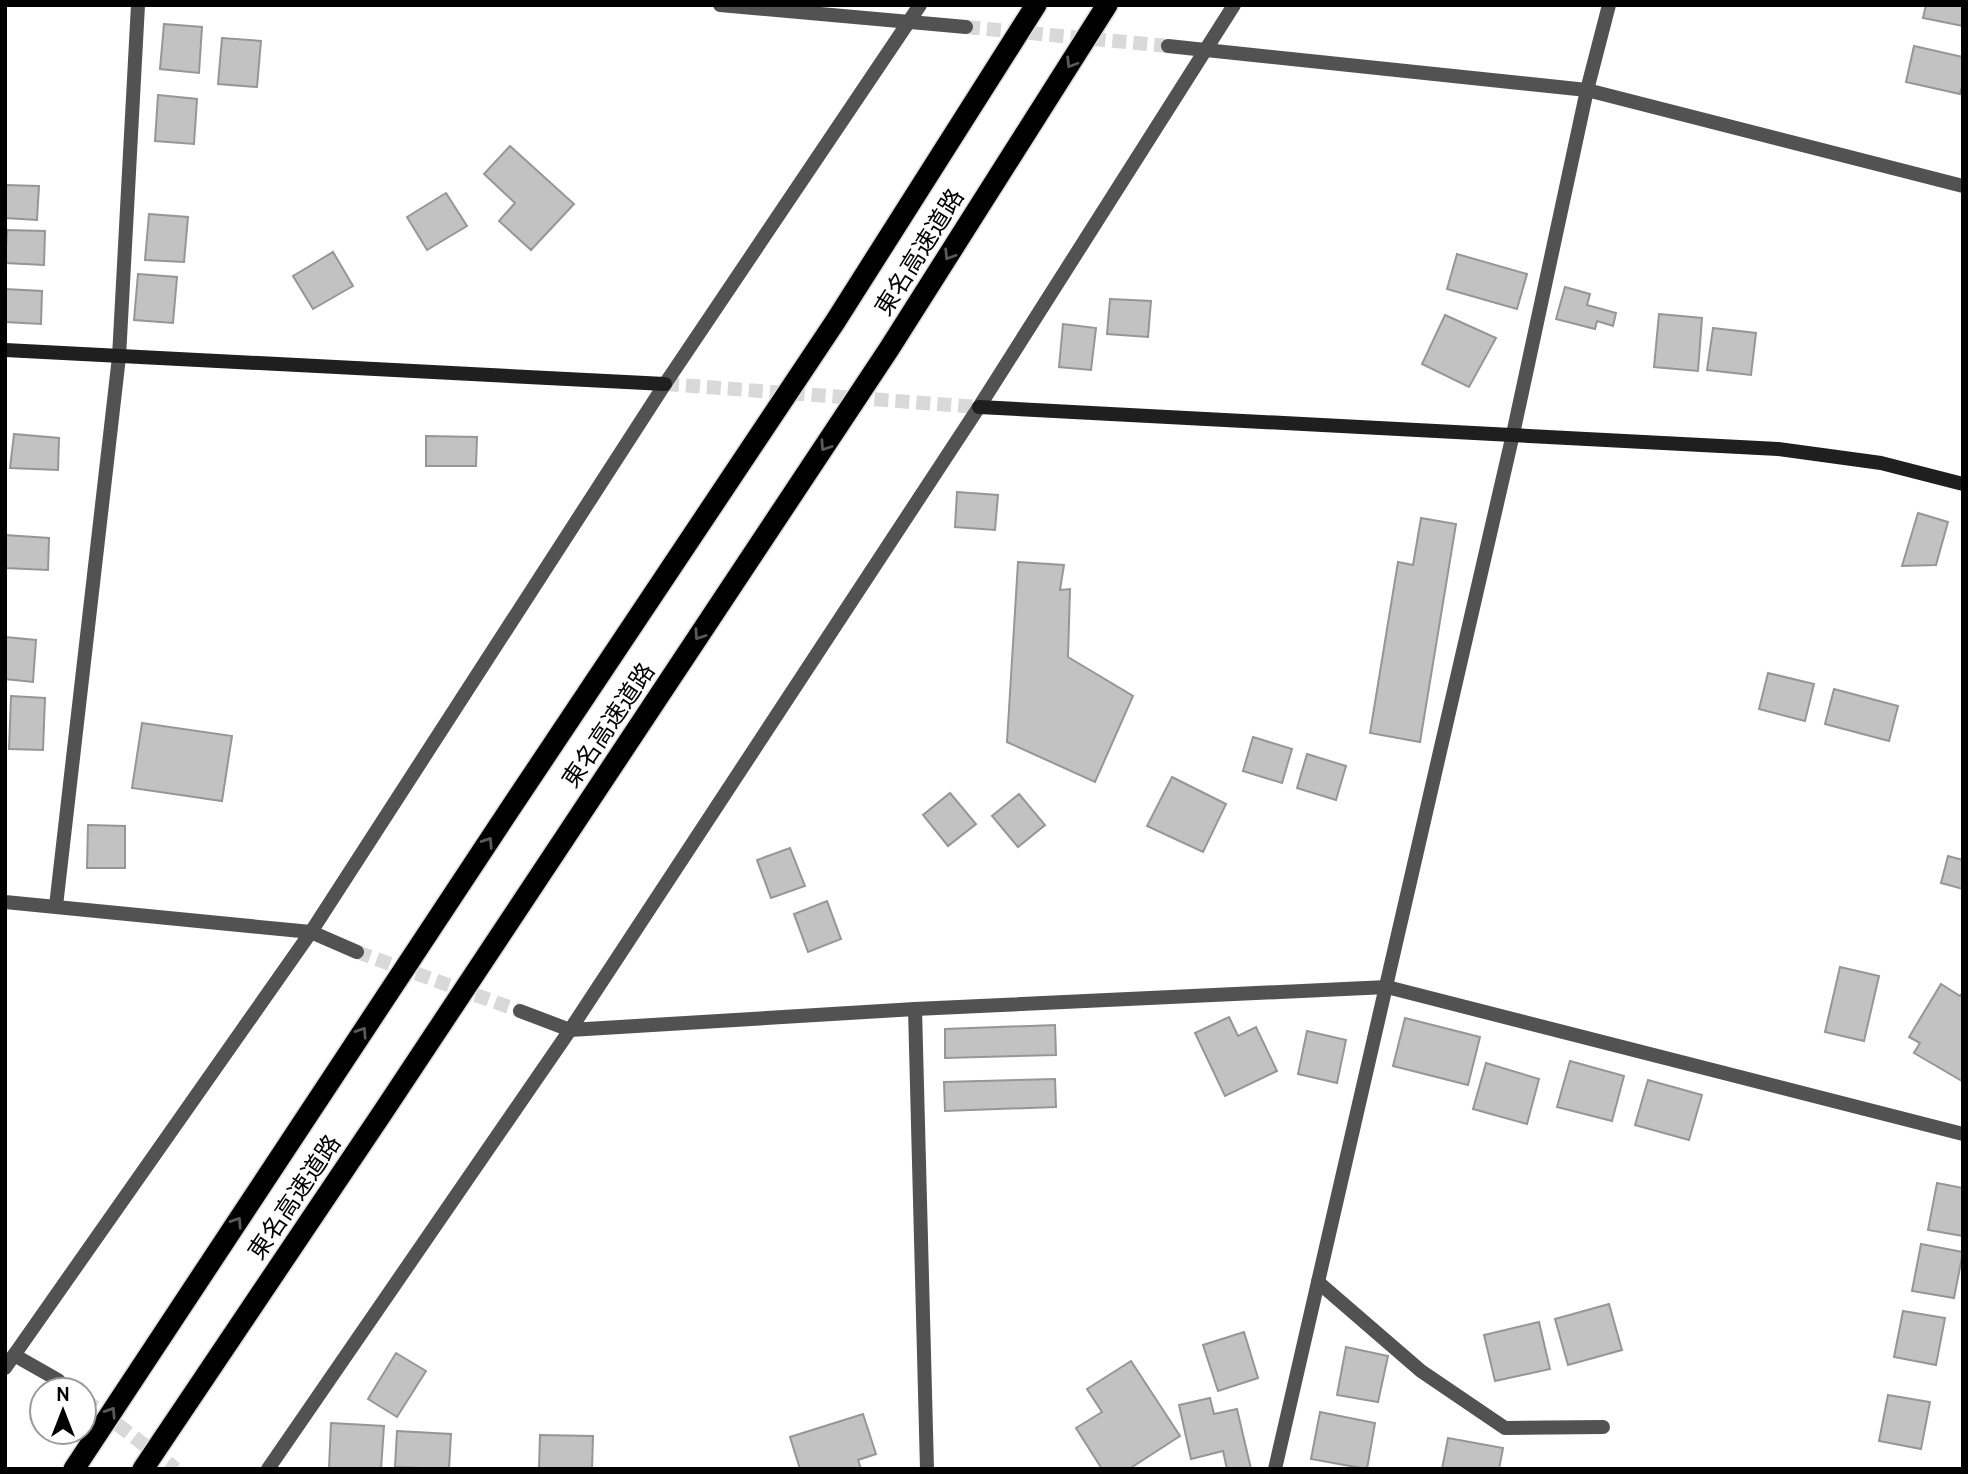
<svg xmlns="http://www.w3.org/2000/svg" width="1968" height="1474" font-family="Cabin,'Noto Sans JP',sans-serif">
  <rect width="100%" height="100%" fill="#fff"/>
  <g fill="#c2c2c2" stroke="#969696" stroke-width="2">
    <polygon points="1926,5 1963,5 1963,26 1923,18"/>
    <polygon points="164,24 202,27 199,73 160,69"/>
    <polygon points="222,38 261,41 257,87 218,84"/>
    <polygon points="1914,46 1963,57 1963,82 1960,94 1906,82"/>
    <polygon points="158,95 197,99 194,144 155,141"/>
    <polygon points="510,146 574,204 531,250 499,221 515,203 484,174"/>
    <polygon points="5,185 39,186 37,220 5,218"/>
    <polygon points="446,193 467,226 427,250 407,217"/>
    <polygon points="149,214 188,217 184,262 145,260"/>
    <polygon points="7,230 45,231 44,265 5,263"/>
    <polygon points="333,252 353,286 313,309 293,276"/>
    <polygon points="1457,254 1527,274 1517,309 1447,289"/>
    <polygon points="138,274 177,277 173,323 134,320"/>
    <polygon points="1565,287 1590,294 1587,305 1616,313 1613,326 1597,321 1595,329 1556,319"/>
    <polygon points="5,289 42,291 41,324 5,322"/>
    <polygon points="1110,299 1151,301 1148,337 1107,334"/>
    <polygon points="1659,314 1702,318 1698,371 1654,367"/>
    <polygon points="1445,315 1496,338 1469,387 1422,364"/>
    <polygon points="1063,324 1096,328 1091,370 1059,367"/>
    <polygon points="1713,328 1756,333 1751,375 1707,370"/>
    <polygon points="14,434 59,438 58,470 10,468"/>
    <polygon points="426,436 477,437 476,466 426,466"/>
    <polygon points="957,492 998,495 995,530 955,527"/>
    <polygon points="1918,513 1948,522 1936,565 1902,566"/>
    <polygon points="1421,518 1456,524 1420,742 1370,733 1398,562 1413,565"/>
    <polygon points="5,535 49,538 48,570 5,568"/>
    <polygon points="1018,562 1064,565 1060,590 1070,589 1068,657 1133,696 1095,782 1007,742"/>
    <polygon points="5,637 36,640 33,682 5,679"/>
    <polygon points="1768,673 1814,684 1805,721 1759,709"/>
    <polygon points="1834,689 1898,706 1889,741 1825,724"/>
    <polygon points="11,696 45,698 43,750 9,749"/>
    <polygon points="142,723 232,736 222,801 132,788"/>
    <polygon points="1253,737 1292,749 1282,783 1243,771"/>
    <polygon points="1307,754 1346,766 1336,800 1297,788"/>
    <polygon points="1172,777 1226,804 1203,852 1147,826"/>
    <polygon points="950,793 976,824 948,846 923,815"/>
    <polygon points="1019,794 1045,825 1018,847 992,816"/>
    <polygon points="88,825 125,826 125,868 87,868"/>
    <polygon points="790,848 805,886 771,898 757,860"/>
    <polygon points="1948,856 1963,860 1963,889 1941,883"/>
    <polygon points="827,901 841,939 808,952 794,914"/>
    <polygon points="1840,967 1879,976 1864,1041 1825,1032"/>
    <polygon points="1941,984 1960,996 1963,992 1962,1081 1914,1053 1920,1043 1909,1037"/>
    <polygon points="1229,1017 1238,1036 1256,1027 1277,1071 1225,1096 1195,1033"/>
    <polygon points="1405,1018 1480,1037 1468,1085 1393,1066"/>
    <polygon points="1055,1025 1056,1055 945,1058 945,1029"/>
    <polygon points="1307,1031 1346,1040 1337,1083 1298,1074"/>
    <polygon points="1570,1061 1624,1076 1612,1121 1557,1107"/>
    <polygon points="1486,1063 1539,1079 1527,1124 1473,1109"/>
    <polygon points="1055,1079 1056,1107 945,1111 944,1082"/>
    <polygon points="1648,1080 1702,1095 1689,1140 1635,1125"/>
    <polygon points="1937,1183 1963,1188 1963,1236 1928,1230"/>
    <polygon points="1921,1244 1963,1252 1954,1298 1912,1291"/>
    <polygon points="1609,1304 1622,1350 1568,1365 1555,1319"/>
    <polygon points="1903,1311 1945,1318 1936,1365 1894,1357"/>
    <polygon points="1539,1322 1550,1369 1495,1381 1484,1335"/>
    <polygon points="1244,1332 1258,1378 1218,1391 1203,1345"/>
    <polygon points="1346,1347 1388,1356 1378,1402 1337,1395"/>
    <polygon points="396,1353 426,1371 397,1417 368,1399"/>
    <polygon points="1131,1361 1180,1436 1129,1469 1102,1469 1076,1428 1102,1412 1087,1389"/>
    <polygon points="1888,1395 1930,1402 1921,1449 1879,1441"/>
    <polygon points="1210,1398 1214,1414 1237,1409 1251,1469 1227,1469 1223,1451 1191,1459 1179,1405"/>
    <polygon points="1320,1412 1375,1423 1367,1469 1311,1459"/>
    <polygon points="863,1414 876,1454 858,1460 861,1469 800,1469 790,1437"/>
    <polygon points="331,1423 384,1426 381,1469 329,1469"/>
    <polygon points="397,1431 451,1434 449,1469 395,1467"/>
    <polygon points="540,1435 593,1436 592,1469 539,1469"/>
    <polygon points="1448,1438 1503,1448 1499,1469 1442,1469"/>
  </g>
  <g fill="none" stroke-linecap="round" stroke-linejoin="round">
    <g stroke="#d9d9d9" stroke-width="14" stroke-dasharray="14 7" stroke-linecap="butt">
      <polyline points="966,27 1168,46"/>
      <polyline points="357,952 520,1011"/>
      <polyline points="58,1380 72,1390"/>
      <polyline points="84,1399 176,1469"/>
    </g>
    <polyline stroke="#d9d9d9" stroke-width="14" stroke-dasharray="14 7" stroke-linecap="butt" points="665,384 979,407"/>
    <defs>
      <g id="highway">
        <polyline points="74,1469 506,815 835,322 1036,5"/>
        <polyline points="143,1469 383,1112 889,349 1107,5"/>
      </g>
    </defs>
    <use href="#highway" stroke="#dbdbdb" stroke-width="24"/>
    <g stroke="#525252" stroke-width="14">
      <polyline points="720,5 966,27"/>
      <polyline points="1168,46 1587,90 1963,186"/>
      <polyline points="5,902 311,932 357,952"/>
      <polyline points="56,906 119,357 138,5"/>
      <polyline points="915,1009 927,1469"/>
      <polyline points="520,1011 570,1030 915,1009 1387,987 1963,1134"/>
      <polyline points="1318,1282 1421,1371 1505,1428 1603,1427"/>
      <polyline points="14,1355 58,1380"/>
      <polyline points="5,1368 311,932 665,384 920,5"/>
      <polyline points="268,1469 570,1030 979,407 1234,5"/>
      <polyline points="1275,1469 1513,434 1587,90 1609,5"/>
    </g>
    <g stroke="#1f1f1f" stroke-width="14">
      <polyline points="5,350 665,384"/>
      <polyline points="979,407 1778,449 1881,463 1963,484"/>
    </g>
    <use href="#highway" stroke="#000" stroke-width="21"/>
  </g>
  <defs><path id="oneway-chevron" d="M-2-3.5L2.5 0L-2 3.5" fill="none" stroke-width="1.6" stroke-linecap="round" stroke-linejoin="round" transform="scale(1.75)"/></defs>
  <g stroke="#595959">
    <use href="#oneway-chevron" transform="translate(1071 63) rotate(122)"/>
    <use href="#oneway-chevron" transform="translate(949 255) rotate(122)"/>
    <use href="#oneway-chevron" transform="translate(825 446) rotate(124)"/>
    <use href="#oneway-chevron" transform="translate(699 635) rotate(124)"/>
    <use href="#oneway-chevron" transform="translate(488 842) rotate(-57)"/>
    <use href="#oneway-chevron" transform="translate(362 1032) rotate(-57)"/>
    <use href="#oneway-chevron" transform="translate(237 1222) rotate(-57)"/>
    <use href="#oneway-chevron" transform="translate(111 1412) rotate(-57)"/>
  </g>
  <g text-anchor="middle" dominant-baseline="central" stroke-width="7" stroke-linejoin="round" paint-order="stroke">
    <g font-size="24" fill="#000" stroke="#fff">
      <text transform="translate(919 252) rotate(-58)">東名高速道路</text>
      <text transform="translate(608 725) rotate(-56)">東名高速道路</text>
      <text transform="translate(294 1197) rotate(-56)">東名高速道路</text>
    </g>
  </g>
  <rect width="1968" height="1474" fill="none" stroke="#000000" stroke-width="14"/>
  <g transform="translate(63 1411)"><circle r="33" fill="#ffffff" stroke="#999999" stroke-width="2"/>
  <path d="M0-5L12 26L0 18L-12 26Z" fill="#000000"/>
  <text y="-10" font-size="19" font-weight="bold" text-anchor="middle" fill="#000000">N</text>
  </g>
</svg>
